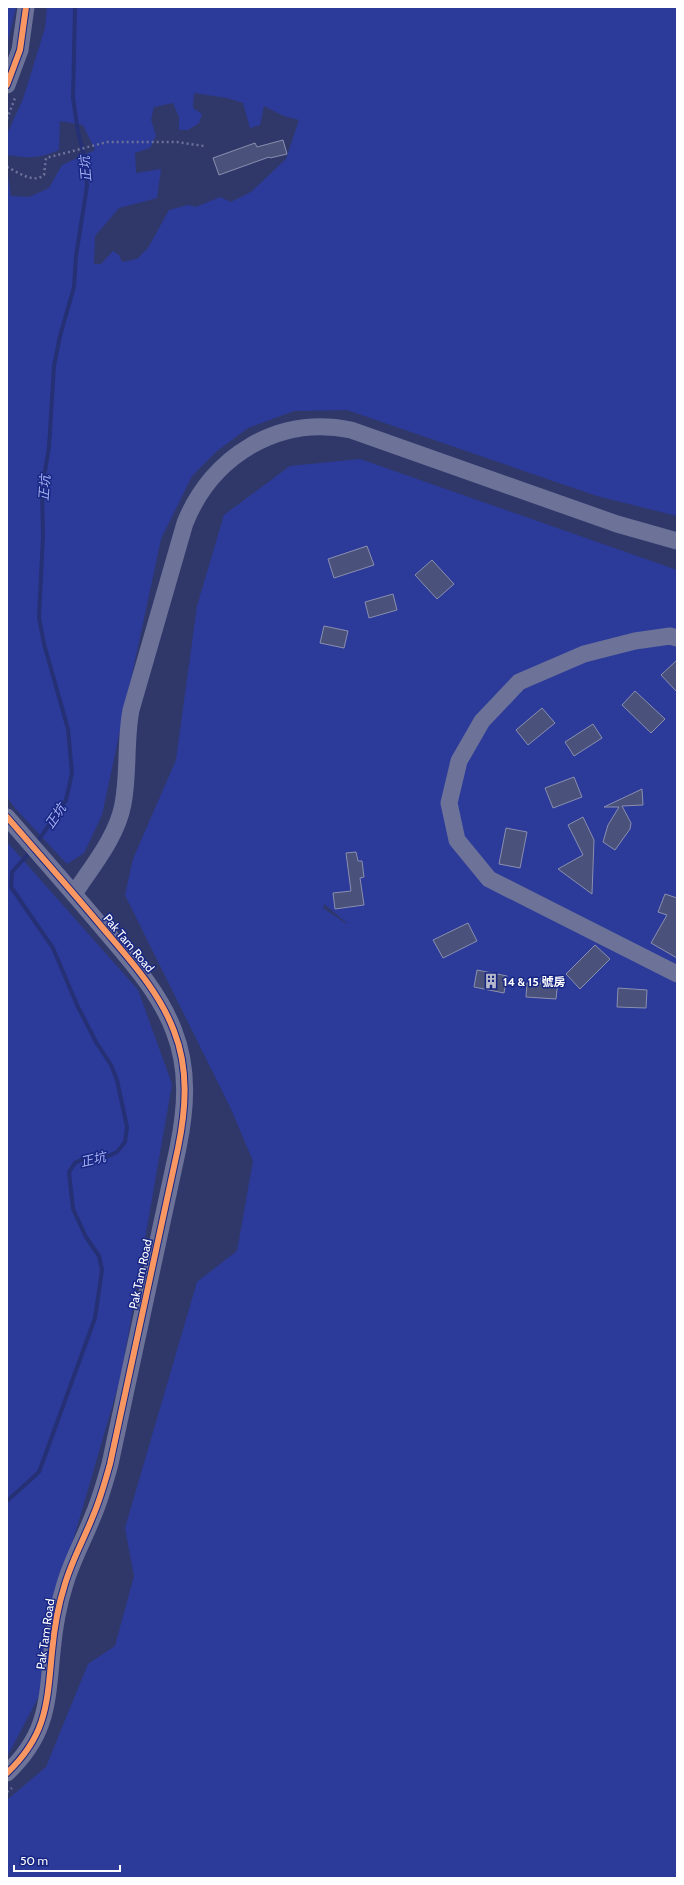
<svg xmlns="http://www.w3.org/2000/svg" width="684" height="1885" font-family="Cabin,'Noto Sans TC',sans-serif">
  <rect width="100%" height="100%" fill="#30386a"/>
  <g fill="#2c3b9a" fill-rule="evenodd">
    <polygon points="7,7 16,7 7,46"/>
    <path d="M 47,7 L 677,7 L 677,516 L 597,496 L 347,410 L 294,411 L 248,428 L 217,451 L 192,476 L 161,539 L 102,815 L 84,853 L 67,864 L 15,808 L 7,797 L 7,170 L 11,196 L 29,197 L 49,188 L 62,165 L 95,150 L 83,125 L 60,121 L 59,150 C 38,159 29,158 7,155 L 7,134 L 23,99 L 45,28 ZM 194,93 L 227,98 L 243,103 L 250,128 L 260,125 L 264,106 L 284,116 L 299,120 L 286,159 L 251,192 L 231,202 L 220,197 L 196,207 L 188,205 L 169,210 L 148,248 L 137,259 L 122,262 L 119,255 L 113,251 L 101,264 L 94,264 L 95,236 L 119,208 L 157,198 L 161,169 L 136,173 L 135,153 L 150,148 L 156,136 L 151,120 L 154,107 L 173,103 L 179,117 L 179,130 L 188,130 L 199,123 L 202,114 L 193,108 Z"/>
    <path d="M 360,459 L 677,570 L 677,1878 L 7,1878 L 7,1800 L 46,1767 L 88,1664 L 115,1646 L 134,1576 L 125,1528 L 197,1282 L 237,1251 L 253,1161 L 231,1109 L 125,895 L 133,859 L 176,760 L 197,606 L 224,515 L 290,466 ZM 324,904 L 347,923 L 347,924 L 323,908 Z"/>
    <polygon points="7,842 138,990 172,1084 121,1376 70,1551 39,1696 7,1757"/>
  </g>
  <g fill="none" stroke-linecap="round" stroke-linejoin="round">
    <g stroke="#253075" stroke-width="4">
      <polyline points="36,844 66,800 72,773 68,729 44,644 39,617 43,536 42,489 49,447 54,366 60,336 74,287 76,256 87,186 85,159 78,132 73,98 75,7"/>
      <polyline points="7,1501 39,1472 95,1318 102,1270 99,1256 86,1237 73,1209 69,1172 75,1163 81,1160 104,1158 117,1152 125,1142 127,1127 117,1080 111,1065 96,1042 77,1005 53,948 11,887 12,872 31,851"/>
    </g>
  </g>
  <g fill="#4a517a" stroke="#8a8faf">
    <polygon points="283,140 287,154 270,158 269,157 219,175 213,158 255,143 257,147"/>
    <polygon points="367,546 374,565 334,578 328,559"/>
    <polygon points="432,560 454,584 437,599 415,575"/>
    <polygon points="393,594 397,610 369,618 365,602"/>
    <polygon points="324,626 348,631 344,648 320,643"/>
    <polygon points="677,660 677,692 661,675"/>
    <polygon points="635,691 665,719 651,733 622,705"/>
    <polygon points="542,708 555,723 528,745 516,730"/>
    <polygon points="593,724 602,738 574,756 565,742"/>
    <polygon points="574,777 582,797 553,808 545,788"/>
    <polygon points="642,789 643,805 622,806 631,823 630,829 615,850 603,842 608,825 619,807 604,807"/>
    <polygon points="583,817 594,840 592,894 558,869 583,855 568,825"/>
    <polygon points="506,828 527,832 520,868 499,864"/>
    <polygon points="356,852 358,861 362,861 364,877 360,878 364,905 335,909 333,893 351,891 346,853"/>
    <polygon points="665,894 677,898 677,958 651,943 667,915 658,912"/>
    <polygon points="468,923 477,941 443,958 433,940"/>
    <polygon points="595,945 610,959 580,989 566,974"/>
    <polygon points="477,970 507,976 504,993 474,987"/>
    <polygon points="541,978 558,980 556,999 526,997 527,983 541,984"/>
    <polygon points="618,988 647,990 646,1008 617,1007"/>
  </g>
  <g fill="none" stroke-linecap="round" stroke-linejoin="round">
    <g stroke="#6c7298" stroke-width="2.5" stroke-dasharray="2 3" stroke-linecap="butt">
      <polyline points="7,119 15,98"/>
      <path d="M 7,167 C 18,172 33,184 44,175 L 46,158 L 107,142 L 177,142 L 204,146"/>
      <polyline points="7,1792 12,1788"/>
    </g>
    <g stroke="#6c7298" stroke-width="17">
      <polyline points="7,85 20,50 26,7"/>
      <polyline points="677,638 670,636 635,641 584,654 519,682 482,721 459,761 449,803 457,840 489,879 677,974"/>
      <path d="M 7,817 C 39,854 71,890 102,927 C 129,959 159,991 174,1031 C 189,1069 186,1109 178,1148 L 110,1464 C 105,1482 100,1500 93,1516 C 84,1539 72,1560 65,1584 C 58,1606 54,1629 52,1652 C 47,1704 47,1735 7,1773"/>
      <path d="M 74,894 C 92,866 117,837 123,804 C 129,773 125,741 131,710 L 185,523 C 212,456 278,415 351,430 L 617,524 L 677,541"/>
    </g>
    <defs>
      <g id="cycleway">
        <polyline points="7,85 20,50 26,7"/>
        <path d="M 7,817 C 39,854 71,890 102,927 C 129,959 159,991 174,1031 C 189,1069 186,1109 178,1148 L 110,1464 C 105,1482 100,1500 93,1516 C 84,1539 72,1560 65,1584 C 58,1606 54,1629 52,1652 C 47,1704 47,1735 7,1773"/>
      </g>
    </defs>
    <use href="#cycleway" stroke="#182683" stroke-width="8"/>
    <use href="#cycleway" stroke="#f99763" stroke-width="6"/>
  </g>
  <defs>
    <symbol id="building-bare" viewBox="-9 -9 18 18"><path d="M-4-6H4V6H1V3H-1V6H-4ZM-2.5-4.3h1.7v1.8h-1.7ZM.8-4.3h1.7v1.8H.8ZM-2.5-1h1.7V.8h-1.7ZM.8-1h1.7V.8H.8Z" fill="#b7b9cb" stroke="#182683" stroke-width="2.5" paint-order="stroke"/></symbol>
  </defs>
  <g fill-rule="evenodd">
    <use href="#building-bare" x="480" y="970" width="22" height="22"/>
  </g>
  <g text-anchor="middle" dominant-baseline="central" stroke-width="3" stroke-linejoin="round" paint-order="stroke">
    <g font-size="12" fill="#fff" stroke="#182683">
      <text transform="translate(129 943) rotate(50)">Pak Tam Road</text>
      <text transform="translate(140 1274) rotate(-78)">Pak Tam Road</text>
      <text transform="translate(45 1634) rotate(-82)">Pak Tam Road</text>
    </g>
    <g font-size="12" font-weight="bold" fill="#fff" stroke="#182683" text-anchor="start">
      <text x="503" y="981">14 &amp; 15 號房</text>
    </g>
    <g font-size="13" font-style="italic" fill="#a7b3f4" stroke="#182683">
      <text transform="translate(85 169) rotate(-95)">正坑</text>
      <text transform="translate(44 488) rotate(-86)">正坑</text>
      <text transform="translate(55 816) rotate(-55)">正坑</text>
      <text transform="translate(93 1159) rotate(-13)">正坑</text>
    </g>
  </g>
  <rect width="684" height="1885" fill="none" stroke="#ffffff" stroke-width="16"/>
  <path d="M14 1865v6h106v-6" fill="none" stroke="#ffffff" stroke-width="2"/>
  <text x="20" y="1865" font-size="12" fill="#ffffff" stroke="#182683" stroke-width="3" paint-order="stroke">50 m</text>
</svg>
